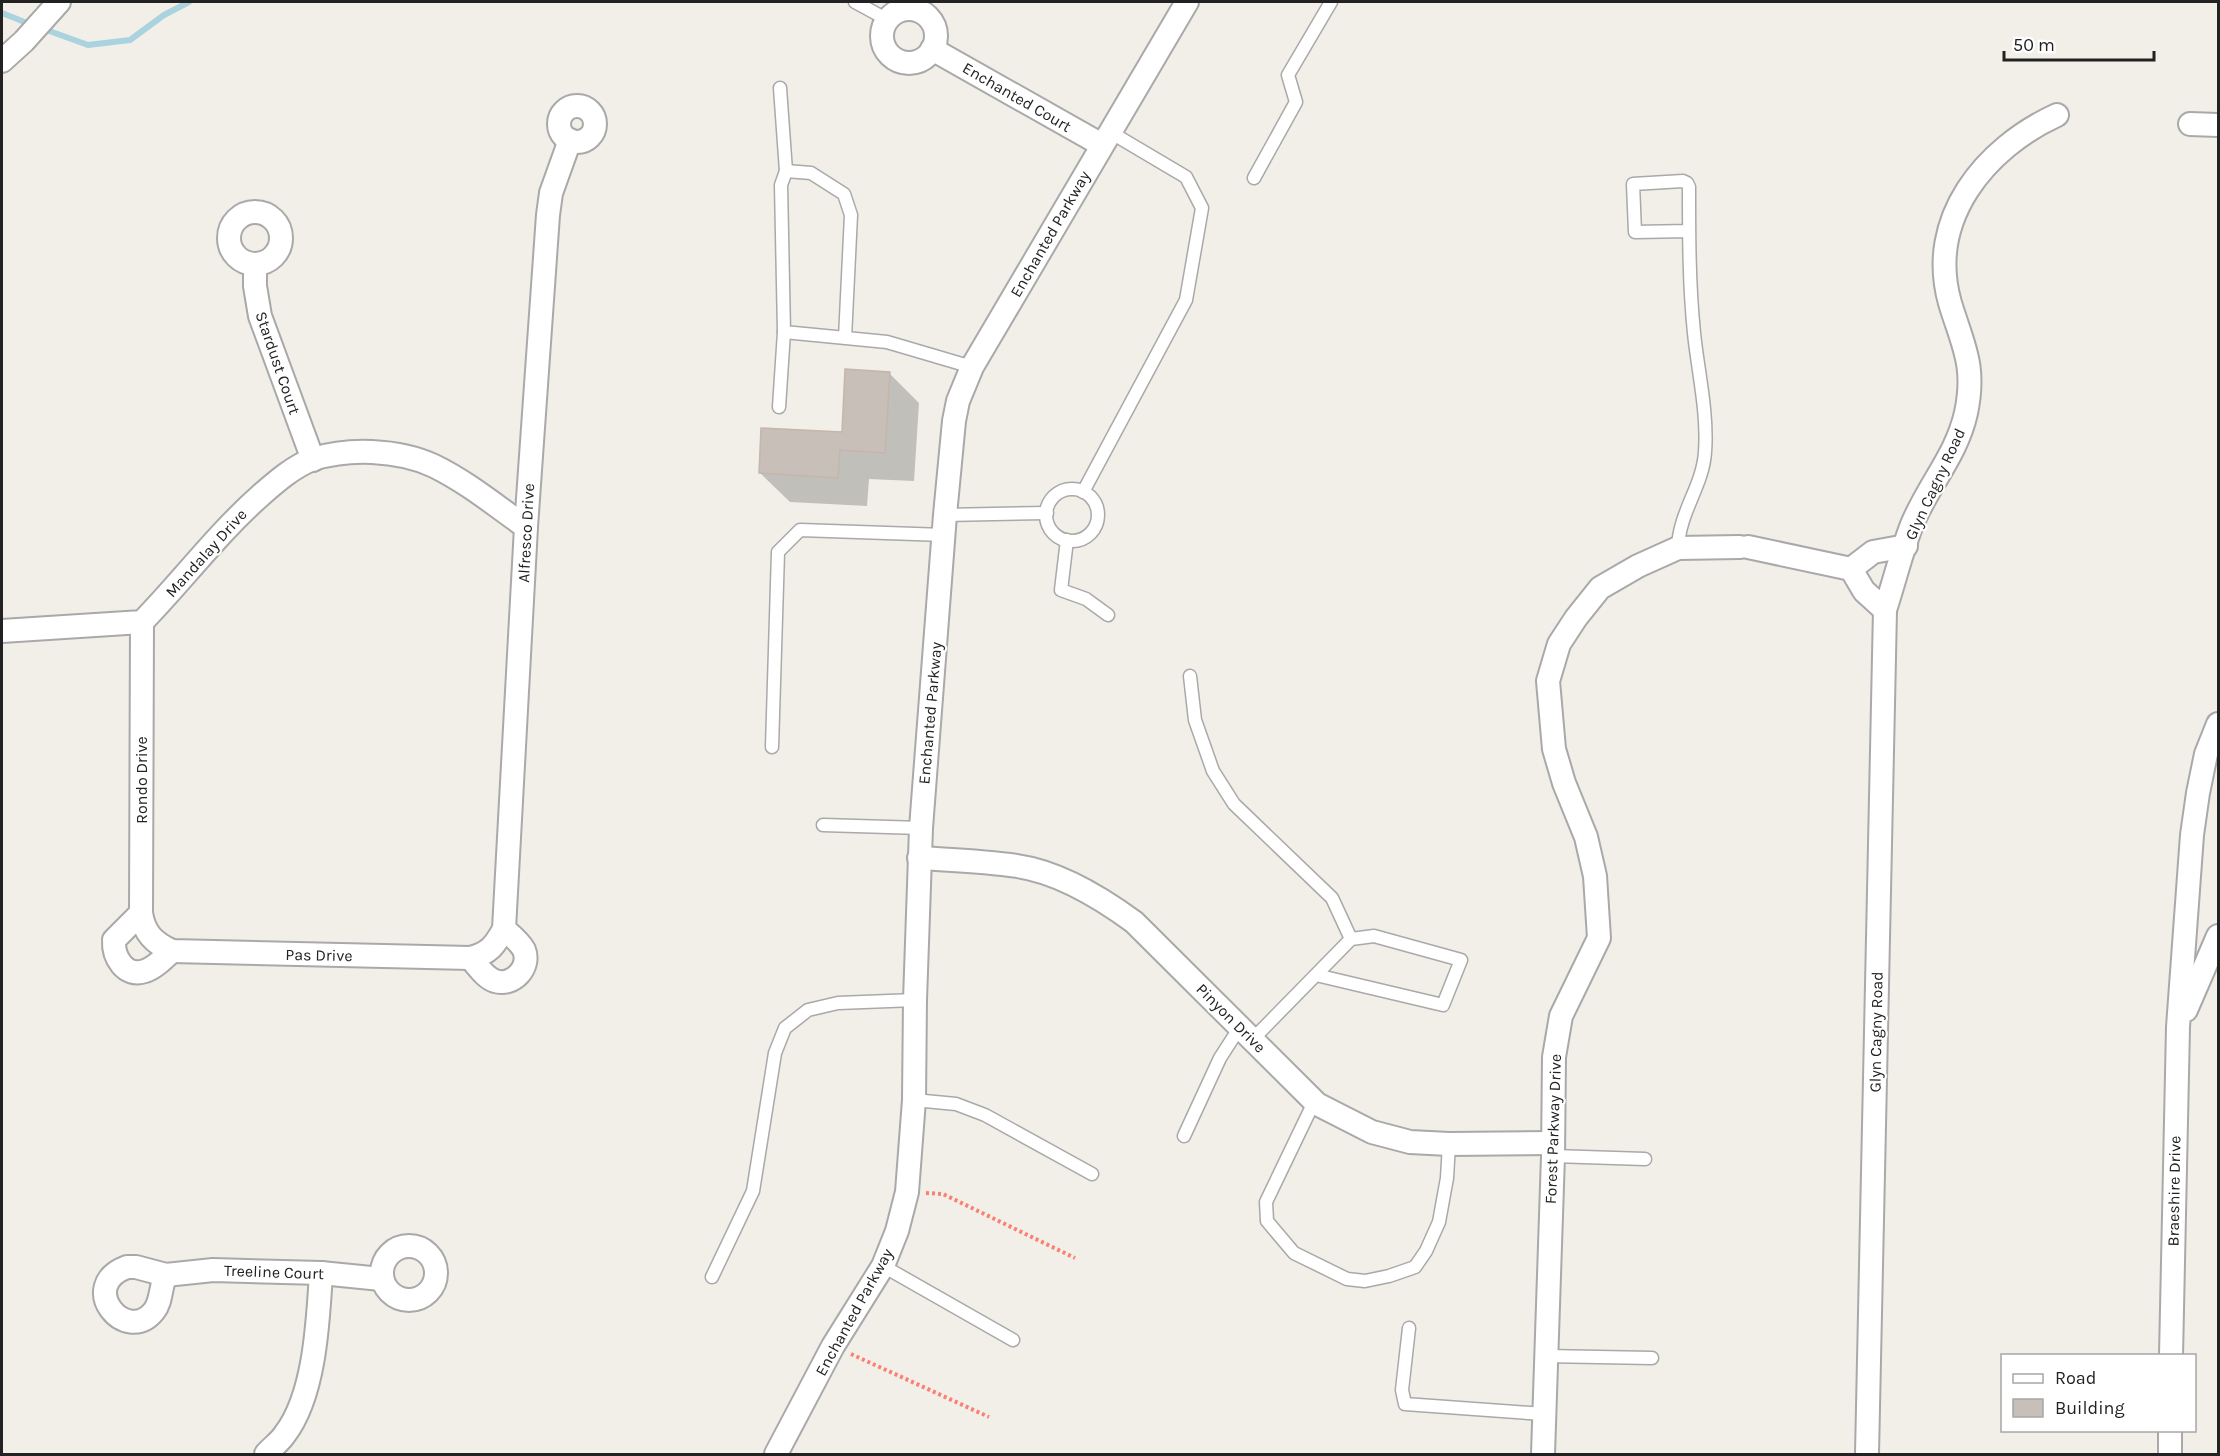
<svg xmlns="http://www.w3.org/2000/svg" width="2220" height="1456" font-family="Karla,sans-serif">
  <rect width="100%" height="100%" fill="#f2efe9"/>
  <polygon fill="#0003" points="889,373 919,403 914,481 869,479 867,506 790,502 760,473 843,434"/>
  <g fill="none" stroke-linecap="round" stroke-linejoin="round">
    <g stroke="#aad3df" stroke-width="6">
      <polyline points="2,13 32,25"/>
      <polyline points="41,28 88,45 130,40 164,15 189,2"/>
    </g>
  </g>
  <polygon fill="#c7bfb8" stroke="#c4b6ab" stroke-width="1.5" points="845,369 890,372 885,453 840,450 838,478 759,473 761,428 842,432"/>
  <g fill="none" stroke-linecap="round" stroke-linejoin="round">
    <defs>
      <g id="service">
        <polyline points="855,2 888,20"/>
        <polyline points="916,10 917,2"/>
        <polyline points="780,88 786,171"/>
        <polyline points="1254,178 1296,102 1288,75 1331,2"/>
        <polyline points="845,338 851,215 844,194 811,173 786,171 781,185 784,332 887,342 972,367"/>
        <polyline points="779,407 784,332"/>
        <circle cx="1072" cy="515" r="26"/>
        <polyline points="1083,492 1186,300 1202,208 1186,177 1110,132"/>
        <polyline points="945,515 1047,513"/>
        <polyline points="1067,540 1061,590 1086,599 1108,615"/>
        <path d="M 1678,548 C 1679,512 1703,486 1705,452 C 1708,413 1698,372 1694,333 C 1689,284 1689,236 1689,187 L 1687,183 L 1683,181 L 1633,184 L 1635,232 L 1689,231"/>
        <polyline points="1190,676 1195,720 1213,771 1234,804 1332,898 1351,939"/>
        <polyline points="772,747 778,552 800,530 944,535"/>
        <polyline points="823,825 921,828"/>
        <polyline points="1252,1040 1351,939 1374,936 1461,960 1443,1005 1316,975"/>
        <polyline points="914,1100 956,1104 985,1115 1092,1174"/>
        <polyline points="1314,1102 1266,1202 1267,1221 1294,1253 1347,1279 1365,1281 1389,1276 1415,1267 1426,1251 1439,1222 1447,1178 1449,1144"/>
        <polyline points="1184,1136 1220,1058 1240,1027"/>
        <polyline points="1553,1156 1645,1159"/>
        <polyline points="883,1266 1013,1340"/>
        <polyline points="712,1277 753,1191 775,1053 785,1028 808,1010 838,1003 915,1000"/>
        <polyline points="1409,1328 1402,1390 1405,1404 1543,1414"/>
        <polyline points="1545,1356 1652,1358"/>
      </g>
      <g id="minor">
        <circle cx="909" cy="36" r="27"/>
        <polyline points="932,49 1102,145"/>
        <polyline points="2,61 24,41 59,2"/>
        <circle cx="577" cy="124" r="18"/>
        <polyline points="2190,124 2218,125"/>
        <circle cx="255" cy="238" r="26"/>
        <polyline points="255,265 255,286 260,316 313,460"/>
        <polyline points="1748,547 1851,569 1864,591 1885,610"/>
        <polyline points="1851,569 1873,552 1906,546"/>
        <path d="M 142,622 L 141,913 C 144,933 154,943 172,951 L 470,958 C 489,954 495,945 504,929 L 526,527 L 548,215 L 551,193 L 570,140"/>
        <path d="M 2,631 L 142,622 C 183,580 216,535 261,495 C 277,481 293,467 313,459 C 333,453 352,451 372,452 C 393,453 415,457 434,466 C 467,482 496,506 526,527"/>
        <path d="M 919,858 C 951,860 985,861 1017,866 C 1059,872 1100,897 1134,922 L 1317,1104 L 1372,1132 L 1410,1142 L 1449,1144 L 1553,1143"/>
        <path d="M 141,913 L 114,940 C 113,957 125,978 145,971 C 155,968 164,958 172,951"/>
        <path d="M 470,958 C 477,965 485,978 495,981 C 513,987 531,967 524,950 C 520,942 511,935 504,929"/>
        <polyline points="2186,1010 2218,936"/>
        <circle cx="409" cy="1273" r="27"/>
        <path d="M 127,1267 L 136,1267 L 166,1275 C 160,1286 162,1301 154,1311 C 126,1346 76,1286 127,1267 Z"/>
        <polyline points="166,1275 213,1270 321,1273 381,1279"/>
        <polyline points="2171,1356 2178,1027 2192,835 2198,793 2206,754 2218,724"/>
        <path d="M 266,1454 C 272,1447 280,1442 285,1434 C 315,1395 318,1321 321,1273"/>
        <polyline points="776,1454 833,1346 883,1266 897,1231 907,1192 914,1100 915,1000 921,828 945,515 954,421 958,401 972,367 1187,2"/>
        <polyline points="1543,1454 1553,1156 1554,1057 1561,1016 1599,938 1595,876 1586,837 1564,783 1554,749 1548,681 1559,644 1576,618 1600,588 1638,566 1678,548 1740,547"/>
        <path d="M 1867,1454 L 1885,610 C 1894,582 1901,554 1911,527 C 1927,486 1956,457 1966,413 C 1976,365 1963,346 1950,303 C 1926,219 1985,148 2057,115"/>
        <polyline points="2170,1454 2170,1430"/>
      </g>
    </defs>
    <use href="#service" stroke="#a9a9a9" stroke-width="15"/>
    <use href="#minor" stroke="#a9a9a9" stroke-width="26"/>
    <g stroke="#fa8072" stroke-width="4" stroke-dasharray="3 3" stroke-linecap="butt">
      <polyline points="926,1193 943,1194 1075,1258"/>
      <polyline points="851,1354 989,1417"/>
    </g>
    <use href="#service" stroke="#fff" stroke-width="12"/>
    <use href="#minor" stroke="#fff" stroke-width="22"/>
  </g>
  <g text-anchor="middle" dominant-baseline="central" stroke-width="4.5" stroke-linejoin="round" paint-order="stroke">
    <g font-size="16" fill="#222" stroke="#fff">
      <text transform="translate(1017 97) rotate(30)">Enchanted Court</text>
      <text transform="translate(1050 234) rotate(-60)">Enchanted Parkway</text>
      <text transform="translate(278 363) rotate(71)">Stardust Court</text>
      <text transform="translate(1935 484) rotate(-65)">Glyn Cagny Road</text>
      <text transform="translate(526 533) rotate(-87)">Alfresco Drive</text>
      <text transform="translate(206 553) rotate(-48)">Mandalay Drive</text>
      <text transform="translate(930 713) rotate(-85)">Enchanted Parkway</text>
      <text transform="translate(141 780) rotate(-90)">Rondo Drive</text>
      <text transform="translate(319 955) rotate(1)">Pas Drive</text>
      <text transform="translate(1231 1018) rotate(45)">Pinyon Drive</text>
      <text transform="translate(1876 1032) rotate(-89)">Glyn Cagny Road</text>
      <text transform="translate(1553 1129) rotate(-88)">Forest Parkway Drive</text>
      <text transform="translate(2174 1191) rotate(-89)">Braeshire Drive</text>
      <text transform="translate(274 1272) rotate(2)">Treeline Court</text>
      <text transform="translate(854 1312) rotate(-61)">Enchanted Parkway</text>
    </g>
  </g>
  <rect width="2220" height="1456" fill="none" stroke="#222222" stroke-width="6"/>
  <rect x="2001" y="1354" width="195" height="78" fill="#ffffff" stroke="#a7a7a7" stroke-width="1.5"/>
  <rect x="2013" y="1374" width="30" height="9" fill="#ffffff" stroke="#a7a7a7" stroke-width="1.5"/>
  <text x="2055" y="1384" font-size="18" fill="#222222">Road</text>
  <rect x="2013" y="1399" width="30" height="18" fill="#c7bfb8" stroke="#a7a7a7" stroke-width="1.5"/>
  <text x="2055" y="1414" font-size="18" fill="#222222">Building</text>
  <path d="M2004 51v9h150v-9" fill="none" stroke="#222222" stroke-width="3"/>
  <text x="2013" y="51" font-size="18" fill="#222222" stroke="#ffffff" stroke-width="4.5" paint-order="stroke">50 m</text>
</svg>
